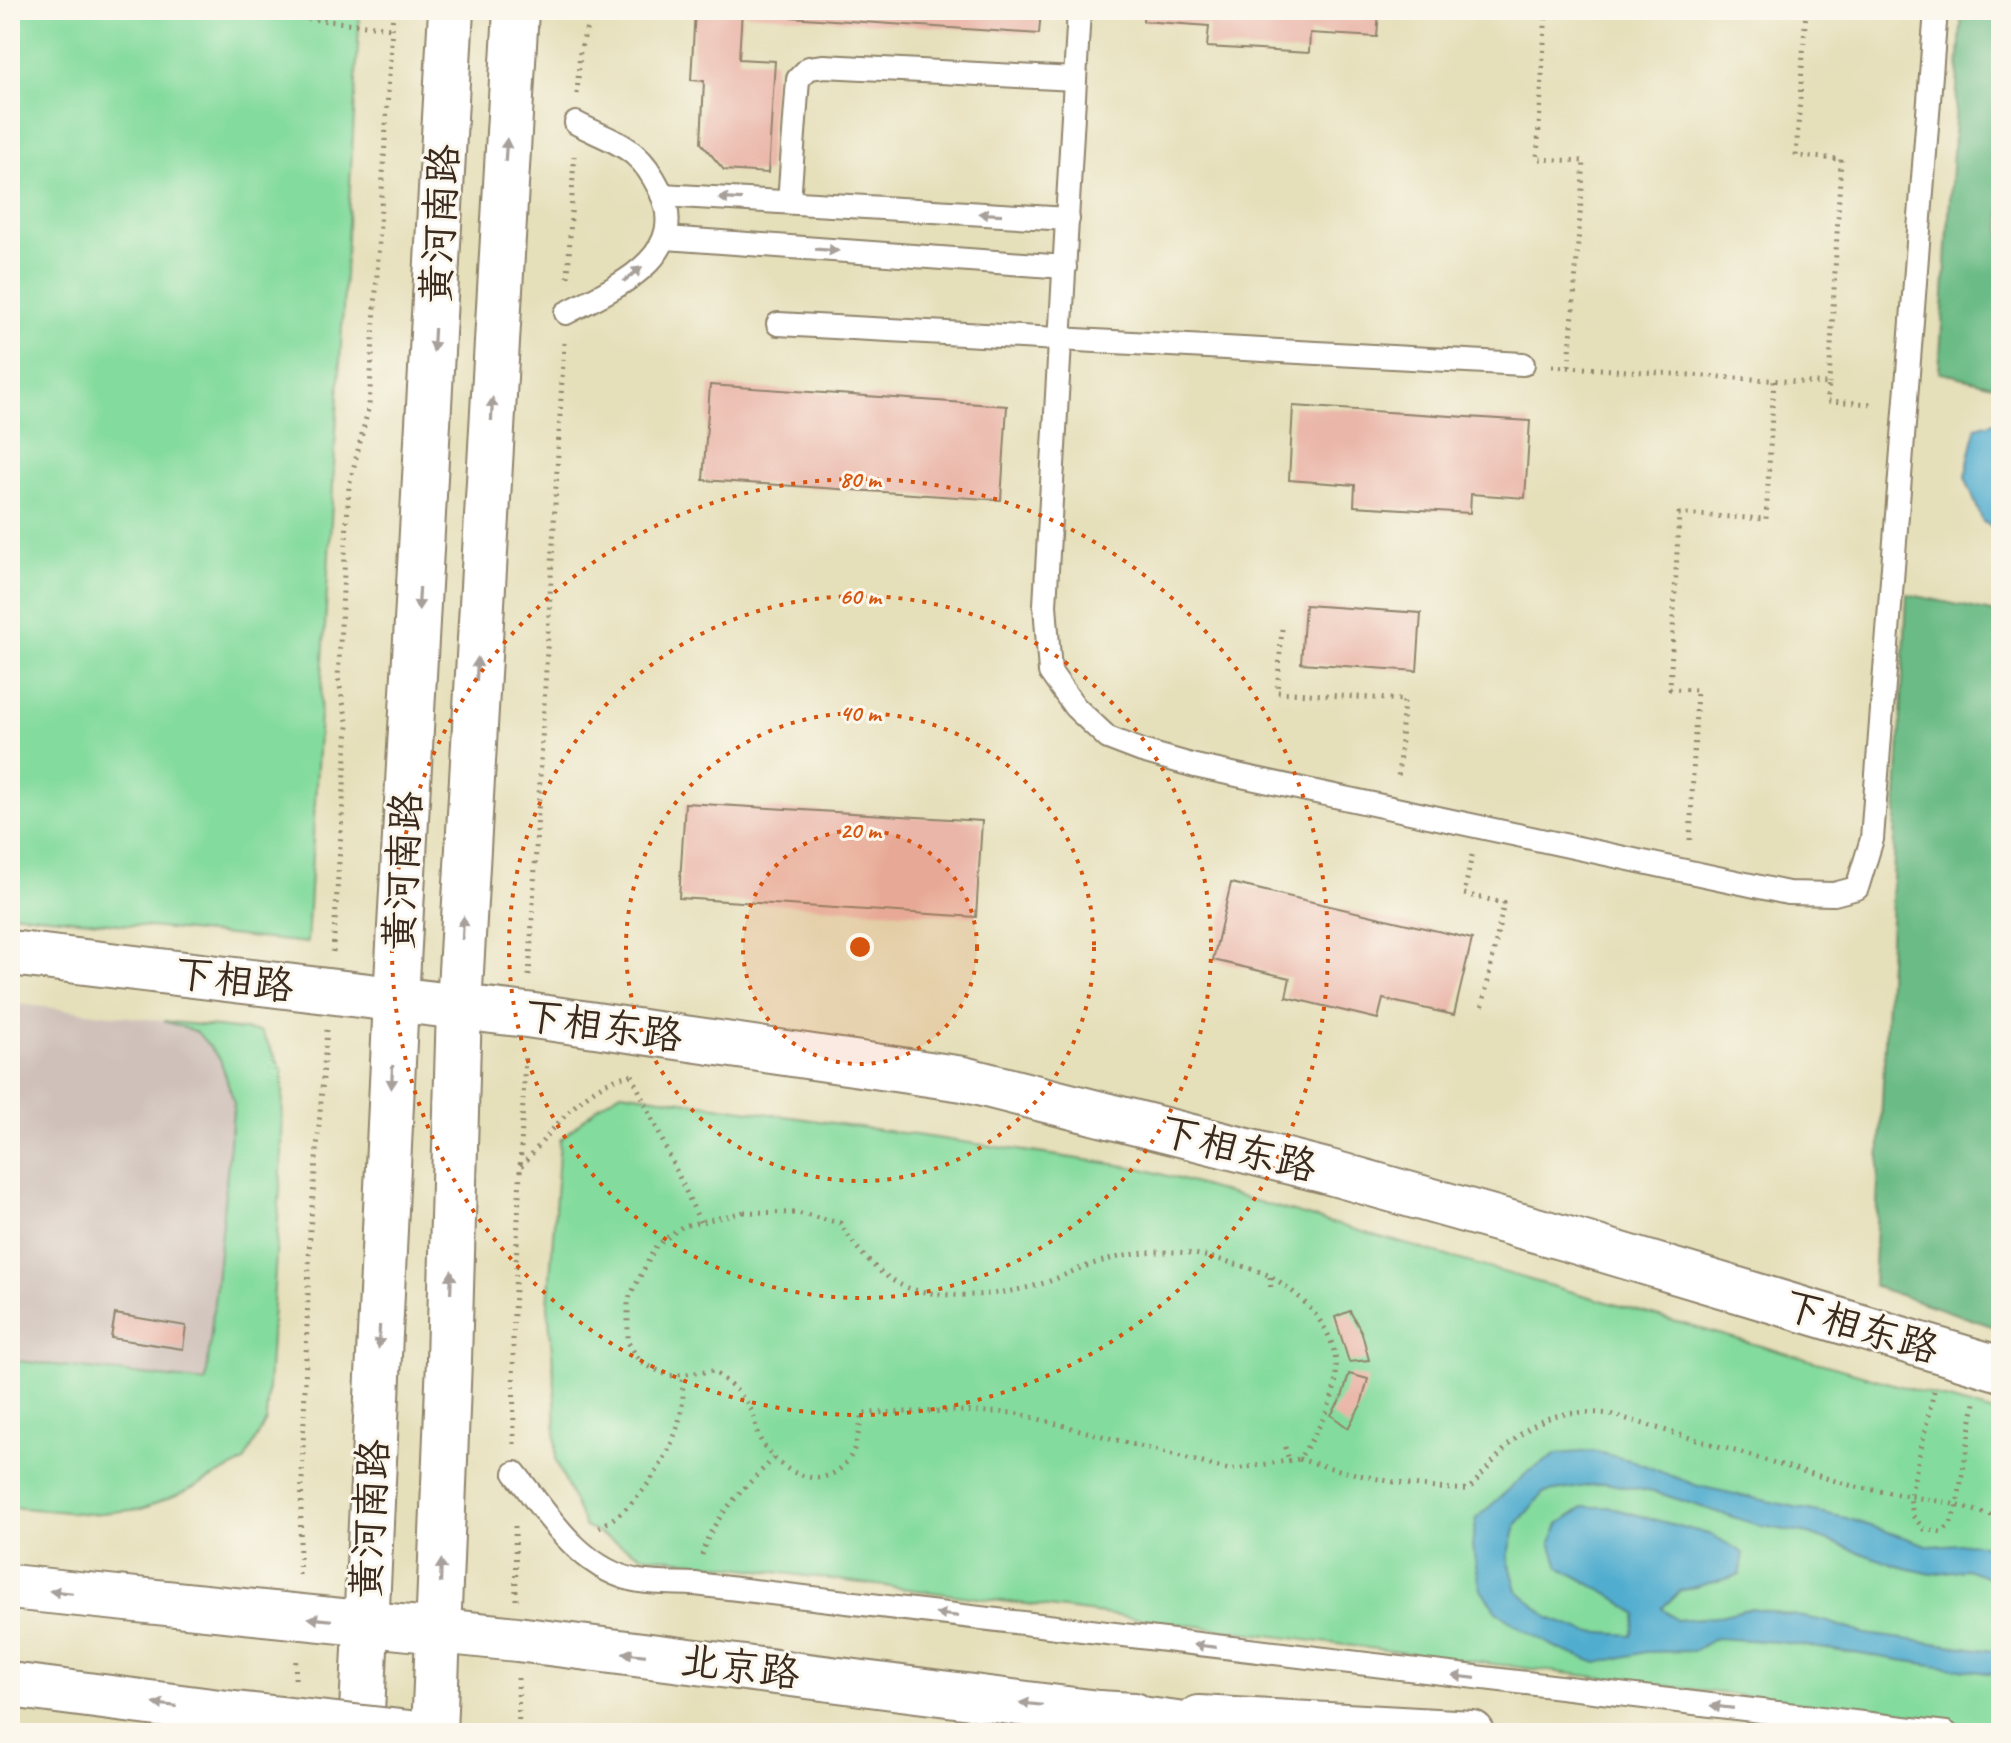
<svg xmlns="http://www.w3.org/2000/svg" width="2011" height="1743" font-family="Caveat,'LXGW WenKai TC',sans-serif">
  <rect width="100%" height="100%" fill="#fbf7ec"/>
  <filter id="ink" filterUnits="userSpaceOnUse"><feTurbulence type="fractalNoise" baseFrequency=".0125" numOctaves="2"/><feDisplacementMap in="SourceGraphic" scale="16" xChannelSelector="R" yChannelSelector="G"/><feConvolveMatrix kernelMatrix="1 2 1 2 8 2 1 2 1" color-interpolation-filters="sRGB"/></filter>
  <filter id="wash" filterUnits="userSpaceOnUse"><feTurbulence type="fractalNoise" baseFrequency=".006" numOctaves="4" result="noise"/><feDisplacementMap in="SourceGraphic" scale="32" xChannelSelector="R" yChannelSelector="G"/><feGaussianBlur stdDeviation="1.8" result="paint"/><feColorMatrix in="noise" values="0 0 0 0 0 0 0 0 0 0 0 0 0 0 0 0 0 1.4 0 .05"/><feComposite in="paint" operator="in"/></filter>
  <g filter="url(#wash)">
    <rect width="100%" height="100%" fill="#e5dfba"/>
    <polygon fill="#cfc1ba" points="10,1003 164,1021 197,1032 220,1059 234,1102 206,1382 10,1360"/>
    <g fill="#84db9e" stroke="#60825e" stroke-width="2">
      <polygon points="10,10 360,10 307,943 10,913"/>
      <polygon points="164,1021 261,1032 283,1071 282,1155 266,1421 244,1462 184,1492 142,1509 91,1514 10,1507 10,1360 206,1382 234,1102 220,1059 197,1032"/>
      <polygon points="621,1092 1140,1168 2001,1415 2001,1729 642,1555 585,1527 556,1461 555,1387 548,1305 560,1140 597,1107"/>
    </g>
    <g fill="#6bbb85" stroke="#537252" stroke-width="2">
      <polygon points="1962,10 2001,10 2001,387 1939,372"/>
      <polygon points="1907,594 2001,614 2001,1329 1873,1286"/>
    </g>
    <g fill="#51adcf" stroke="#466c76" stroke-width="2">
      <polygon points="2001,420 2001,531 1983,522 1965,477 1976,427"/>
      <polygon points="1593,1451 1633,1461 1698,1486 1846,1518 1930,1546 1975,1543 2001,1550 2001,1581 1966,1569 1931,1574 1897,1566 1809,1534 1761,1526 1658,1493 1605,1483 1543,1493 1516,1525 1508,1558 1517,1590 1549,1618 1587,1632 1632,1635 1637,1615 1617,1599 1559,1567 1551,1542 1559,1524 1584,1507 1608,1507 1712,1535 1743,1553 1740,1575 1680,1591 1662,1608 1676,1620 1715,1617 1752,1608 1825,1621 1866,1634 2001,1652 2001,1675 1779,1642 1716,1638 1693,1651 1646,1652 1597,1663 1559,1649 1523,1630 1498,1612 1481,1590 1472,1545 1477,1518 1527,1473 1557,1454"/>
    </g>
    <g id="blocks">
      <g fill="#eab6a9">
        <polygon points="695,10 742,10 739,59 775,61 768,173 724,170 701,143 704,81 691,80"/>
        <polygon points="745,10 1041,10 1039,34 745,14"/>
        <polygon points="1144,10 1379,10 1377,37 1310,33 1309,53 1207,47 1209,26 1143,21"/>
        <polygon points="710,385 1007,406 1001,500 703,480"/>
        <polygon points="1293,406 1530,421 1525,498 1471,494 1470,513 1354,506 1355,485 1289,480"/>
        <polygon points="1305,605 1421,613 1417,671 1301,663"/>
        <polygon points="685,803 982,821 976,917 679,898"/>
        <polygon points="1231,883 1472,939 1454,1015 1383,999 1378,1019 1286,997 1290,978 1213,960"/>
        <polygon points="1350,1311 1362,1333 1369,1360 1349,1362 1335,1317"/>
        <polygon points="115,1314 186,1326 183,1349 111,1338"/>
        <polygon points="1349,1374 1368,1379 1361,1405 1348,1428 1331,1415 1342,1397"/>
      </g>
    </g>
  </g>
  <g filter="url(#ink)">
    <use href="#blocks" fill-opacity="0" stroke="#90846c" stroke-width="2"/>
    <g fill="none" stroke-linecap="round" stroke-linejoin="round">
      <defs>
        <g id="service">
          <polyline points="1079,10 1045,605 1050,672 1075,707 1108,738 1142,751 1195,766 1788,893 1834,894 1857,888 1872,839 1936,10"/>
          <polyline points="662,195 1068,219"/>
          <polyline points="789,202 798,79 809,68 824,66 1075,79"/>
          <polyline points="666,238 1065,267"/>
          <path d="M 566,313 C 614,288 692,257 660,190 C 654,178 646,164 635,155 C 620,141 594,133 576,123"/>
          <polyline points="778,324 1523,364"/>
          <path d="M 515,1473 C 548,1515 581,1571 639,1581 C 657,1584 677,1583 695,1584 L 1946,1733"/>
        </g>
        <polyline id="minor" points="10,953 527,1015 963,1079 1326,1171 1571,1240 2001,1369"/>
        <g id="primary">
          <polyline points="10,1587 517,1639 1098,1713 1134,1715"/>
          <polyline points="1199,1718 1472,1733"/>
          <polyline points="361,1733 396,999 451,10"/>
          <polyline points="434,1733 449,1360 459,1006 516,10"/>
        </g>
        <polyline id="trunk" points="1098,1713 1241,1733"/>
      </defs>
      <use href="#service" stroke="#90846c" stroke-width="26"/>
      <use href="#minor" stroke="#90846c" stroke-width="48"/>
      <use href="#primary" stroke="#90846c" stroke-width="48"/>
      <use href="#trunk" stroke="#90846c" stroke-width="48"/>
      <g stroke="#90846c" stroke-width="5" stroke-dasharray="2 6" stroke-linecap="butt">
        <polyline points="228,10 392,28"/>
        <polyline points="1546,10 1537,159 1584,161 1569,367"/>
        <polyline points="1806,10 1796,156 1841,159 1829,384"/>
        <polyline points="577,94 580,51 592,10"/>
        <polyline points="568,277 574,156"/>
        <polyline points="1552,366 1829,384 1827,401 1875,404"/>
        <polyline points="1282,629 1277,692 1404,700 1398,779"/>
        <polyline points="1690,840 1697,690 1670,689 1679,514 1766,519 1774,380"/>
        <polyline points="1472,855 1464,894 1504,903 1482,1009"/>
        <polyline points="333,952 348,726 338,678 349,486 369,406 393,10"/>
        <polyline points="529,976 564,343"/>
        <polyline points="632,1075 700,1222"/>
        <path d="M 521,1166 C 552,1133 586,1078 635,1075"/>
        <path d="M 744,1212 L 797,1213 L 840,1223 C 856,1250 883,1282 915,1290 C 956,1300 1008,1295 1047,1282 C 1059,1278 1070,1272 1081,1268 C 1108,1258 1142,1251 1171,1252 C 1194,1252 1219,1259 1242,1266 C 1251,1269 1262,1272 1270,1276 C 1288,1286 1309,1304 1320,1321 C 1354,1370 1329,1414 1299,1459 L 1229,1470 L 1016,1413 L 957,1411 L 863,1413 C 859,1427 857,1449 848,1460 C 823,1495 777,1472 760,1439 C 755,1430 756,1419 751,1410 C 743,1393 727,1382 713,1371 L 669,1376 L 640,1362 L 628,1342 L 628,1300 L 656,1246 L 683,1226 Z"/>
        <polyline points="1270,1277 1271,1292"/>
        <polyline points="1934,1391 1910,1497 1913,1516 1924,1529 1941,1532 1950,1525 1957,1505 1975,1403"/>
        <polyline points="514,1444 513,1337 525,1054"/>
        <polyline points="1285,1447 1289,1460"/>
        <path d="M 1299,1459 C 1346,1473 1420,1491 1469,1489 C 1516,1437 1533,1405 1610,1414 L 1856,1487 L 1949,1503 L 2001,1518"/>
        <polyline points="515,1526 516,1600"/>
        <path d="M 599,1527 C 640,1507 676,1451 682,1406 C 684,1396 682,1385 682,1375"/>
        <path d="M 702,1555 C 711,1517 748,1485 774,1458"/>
        <polyline points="299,1575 310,1231 327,1030"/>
        <polyline points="518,1678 519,1733"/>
        <polyline points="295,1679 296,1657"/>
      </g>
      <use href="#service" stroke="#fff" stroke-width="22"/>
      <use href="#minor" stroke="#fff" stroke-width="44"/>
      <use href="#primary" stroke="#fff" stroke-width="44"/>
      <use href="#trunk" stroke="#fff" stroke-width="44"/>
      <defs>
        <polyline id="trunk-bridge" points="10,1685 235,1714 410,1733"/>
      </defs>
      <use href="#trunk-bridge" stroke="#90846c" stroke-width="48" stroke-linecap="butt"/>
      <use href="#trunk-bridge" stroke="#fff" stroke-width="44"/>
    </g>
    <defs><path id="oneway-solid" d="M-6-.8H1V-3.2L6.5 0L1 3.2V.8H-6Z" transform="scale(2)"/></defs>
    <g fill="#a79f9a">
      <use href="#oneway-solid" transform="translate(506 150) rotate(-86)"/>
      <use href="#oneway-solid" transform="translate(730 199) rotate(-177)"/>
      <use href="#oneway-solid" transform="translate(990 214) rotate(-177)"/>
      <use href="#oneway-solid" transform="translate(827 250) rotate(4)"/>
      <use href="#oneway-solid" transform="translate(633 274) rotate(-38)"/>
      <use href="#oneway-solid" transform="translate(434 340) rotate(93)"/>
      <use href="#oneway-solid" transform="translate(492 409) rotate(-87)"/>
      <use href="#oneway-solid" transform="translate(419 599) rotate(93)"/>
      <use href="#oneway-solid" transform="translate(477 669) rotate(-87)"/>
      <use href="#oneway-solid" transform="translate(463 928) rotate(-87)"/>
      <use href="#oneway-solid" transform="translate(392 1077) rotate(93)"/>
      <use href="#oneway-solid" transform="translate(451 1282) rotate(-88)"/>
      <use href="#oneway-solid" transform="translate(379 1337) rotate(93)"/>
      <use href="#oneway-solid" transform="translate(441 1571) rotate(-88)"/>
      <use href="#oneway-solid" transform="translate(61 1592) rotate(-174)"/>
      <use href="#oneway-solid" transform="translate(947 1615) rotate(-173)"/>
      <use href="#oneway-solid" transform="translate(320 1619) rotate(-174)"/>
      <use href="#oneway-solid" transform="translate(1205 1646) rotate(-173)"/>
      <use href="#oneway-solid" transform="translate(634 1654) rotate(-173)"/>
      <use href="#oneway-solid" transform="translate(1464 1677) rotate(-173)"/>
      <use href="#oneway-solid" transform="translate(1031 1704) rotate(-173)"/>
      <use href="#oneway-solid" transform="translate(165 1705) rotate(-173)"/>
      <use href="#oneway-solid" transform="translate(1722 1707) rotate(-173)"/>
    </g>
  </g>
  <circle cx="860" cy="947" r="117" fill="#d7540e" fill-opacity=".12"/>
  <g fill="none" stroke="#d7540e" stroke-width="4" stroke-dasharray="4 8">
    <circle cx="860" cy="947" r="117"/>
    <circle cx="860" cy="947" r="234"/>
    <circle cx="860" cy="947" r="351"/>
    <circle cx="860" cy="947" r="468"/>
  </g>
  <g text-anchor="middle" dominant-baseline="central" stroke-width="6" stroke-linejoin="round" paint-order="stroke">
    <g font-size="40" fill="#3b2a1e" stroke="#fbf7ec">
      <text transform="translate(440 224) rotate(-87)">黄河南路</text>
      <text transform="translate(403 871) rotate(-87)">黄河南路</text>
      <text transform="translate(234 980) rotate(7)">下相路</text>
      <text transform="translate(603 1026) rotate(8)">下相东路</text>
      <text transform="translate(1238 1149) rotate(14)">下相东路</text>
      <text transform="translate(1861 1327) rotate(17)">下相东路</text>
      <text transform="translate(370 1519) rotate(-87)">黄河南路</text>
      <text transform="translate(740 1667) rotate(7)">北京路</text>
    </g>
  </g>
  <circle cx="860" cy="947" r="12" fill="#d7540e" stroke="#fbf7ec" stroke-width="4"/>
  <g font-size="24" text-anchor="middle" font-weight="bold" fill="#d7540e" stroke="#fbf7ec" stroke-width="6" stroke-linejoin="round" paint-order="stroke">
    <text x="860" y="487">80 m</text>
    <text x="860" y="604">60 m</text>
    <text x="860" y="721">40 m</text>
    <text x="860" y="838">20 m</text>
  </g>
  <rect width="2011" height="1743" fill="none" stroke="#fbf7ec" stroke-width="40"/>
</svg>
